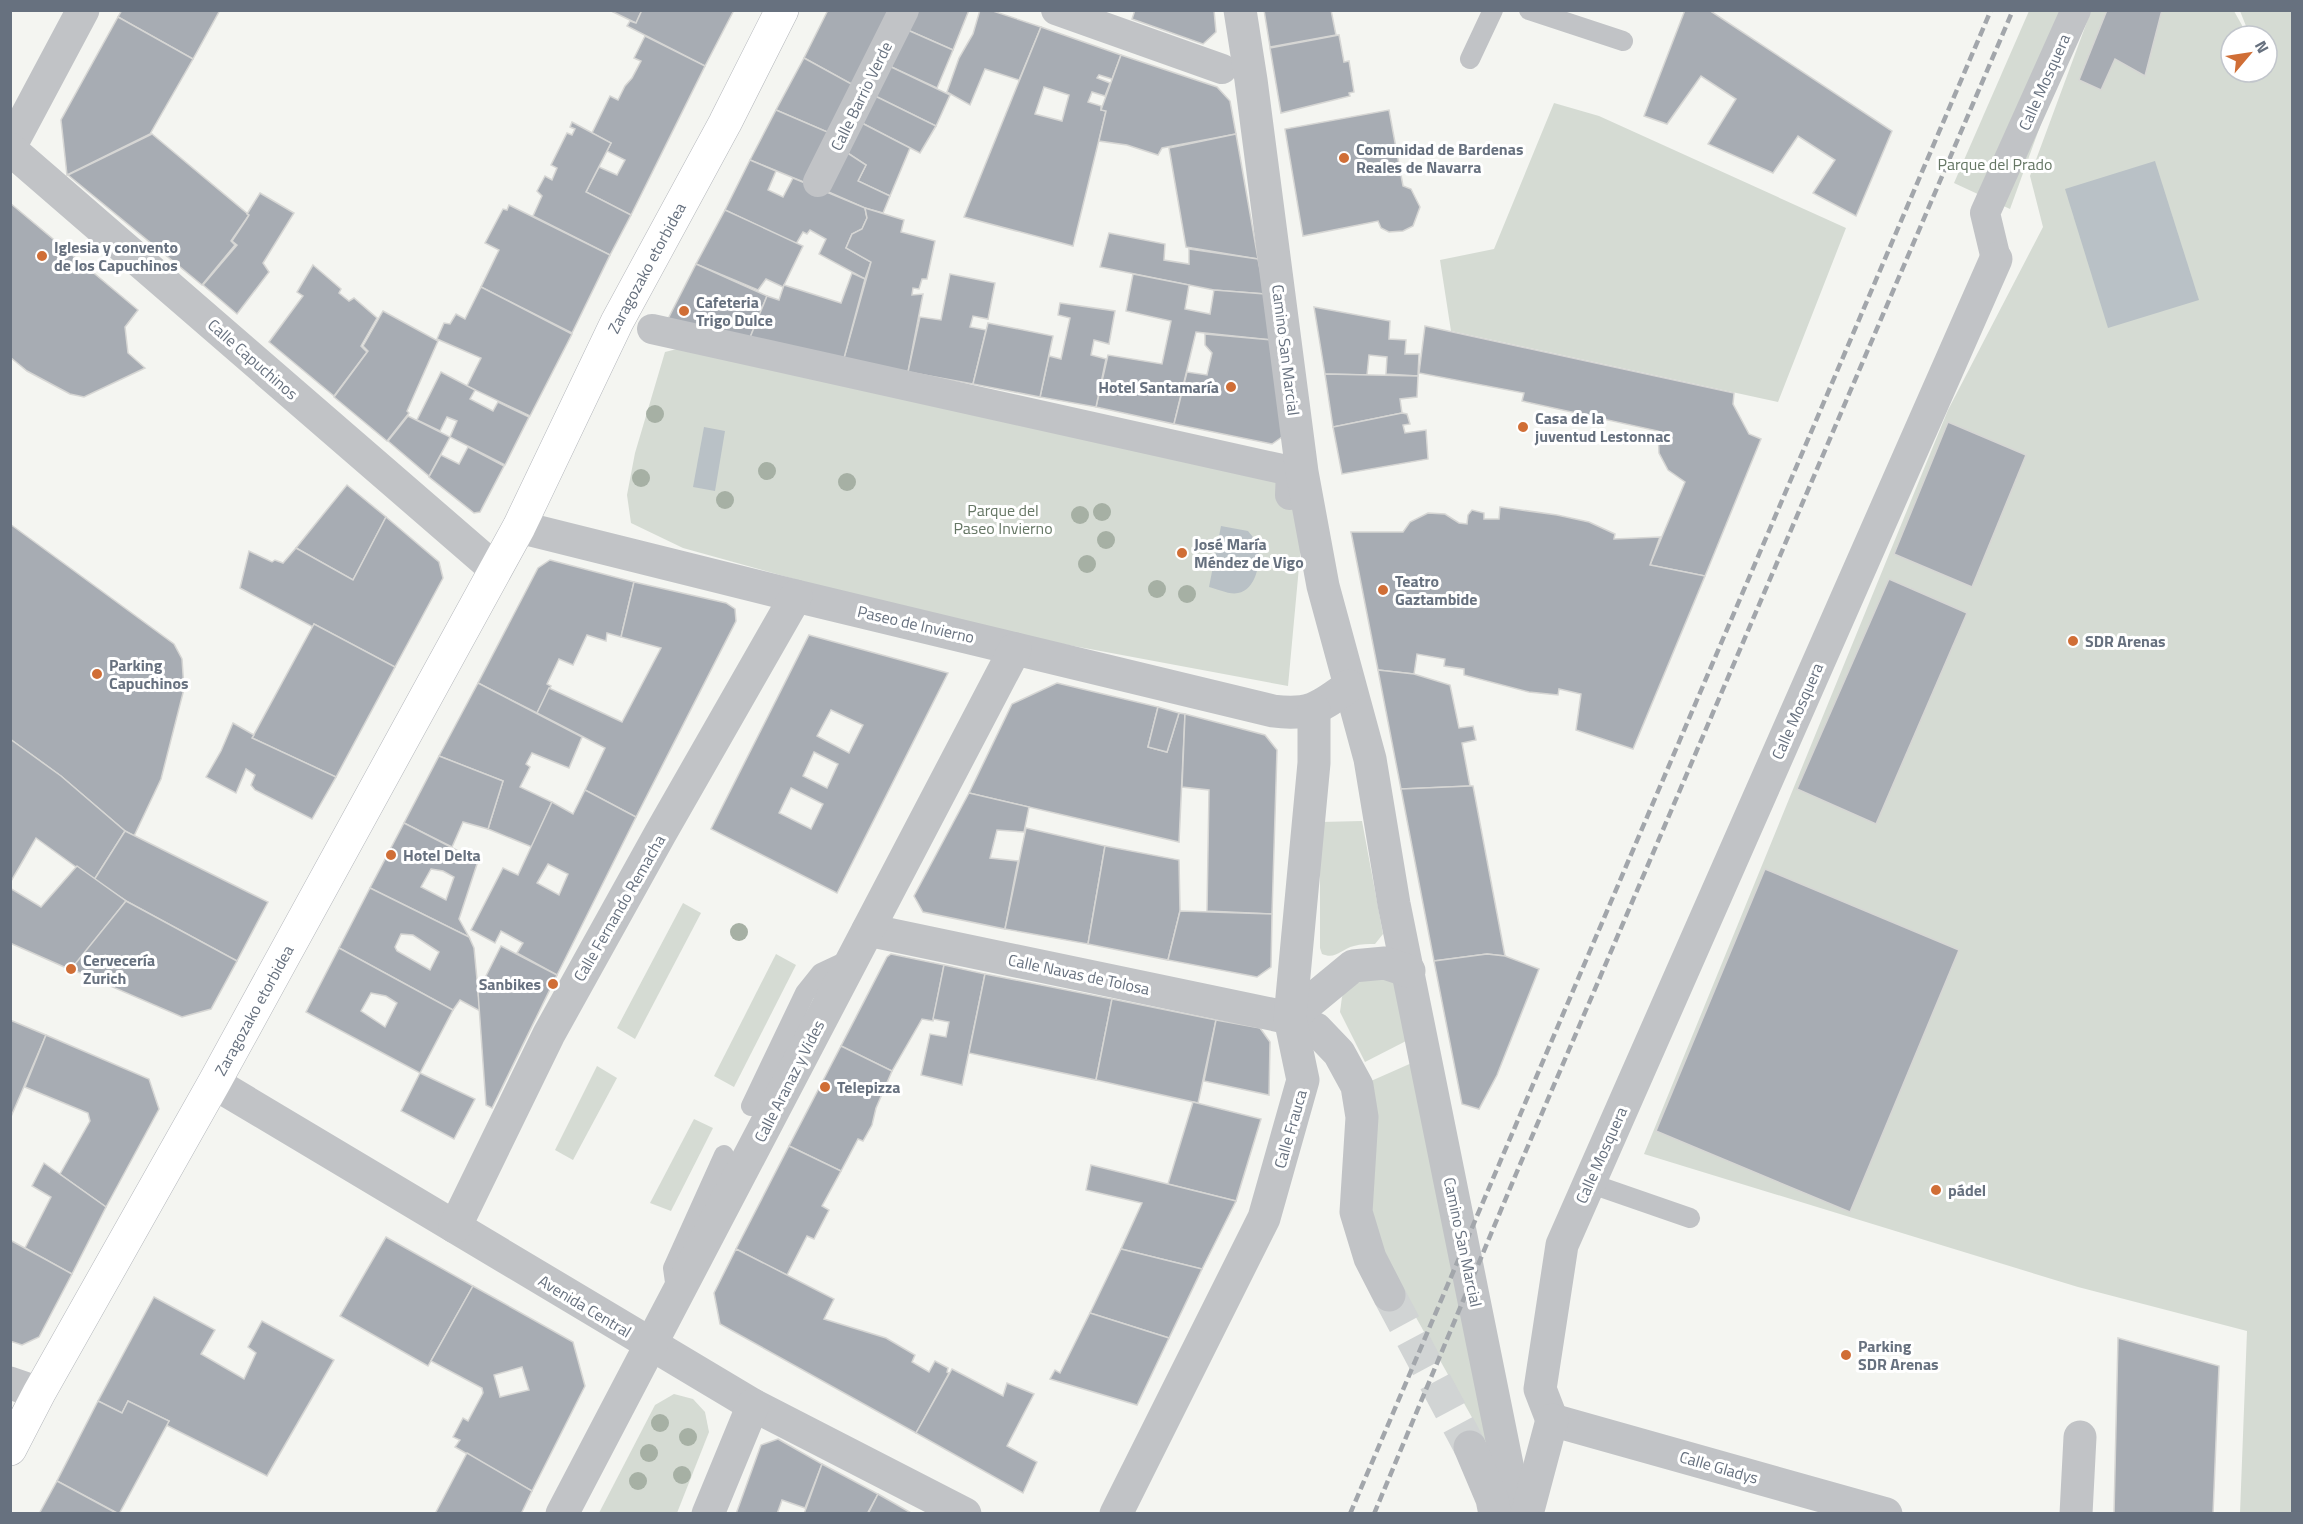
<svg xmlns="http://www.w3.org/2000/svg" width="2303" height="1524" font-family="'Titillium Web',sans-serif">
  <rect width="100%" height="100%" fill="#f4f5f1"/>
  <g fill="#d5dbd3">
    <polygon points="2029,11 2082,11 2010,209 1954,183"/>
    <polygon points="2091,11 2234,11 2248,36 2231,36 2231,72 2267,72 2267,36 2250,36 2240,11 2292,11 2292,1513 2240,1513 2247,1331 2078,1287 1644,1154 1948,410 2043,227 2030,176"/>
    <polygon points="1554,103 1599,116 1846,228 1778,402 1451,331 1440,260 1494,249"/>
    <polygon points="713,340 1308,469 1288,686 1009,634 1003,637 683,548 631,523 627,495 635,453 665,352"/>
    <path d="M 1362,821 L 1383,934 L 1375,944 C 1368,944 1361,944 1354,946 C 1341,949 1336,960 1322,954 L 1320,948 L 1320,822 Z"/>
    <polygon points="683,903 701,913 635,1039 617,1028"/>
    <polygon points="776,954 796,965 734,1087 714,1076"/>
    <polygon points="1377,970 1398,985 1408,1040 1365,1062 1340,1012 1342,997 1346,986"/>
    <polygon points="1414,1062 1493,1455 1390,1271 1369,1216 1371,1081"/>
    <polygon points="597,1066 617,1078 573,1160 555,1150"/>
    <polygon points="694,1119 713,1128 671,1211 650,1203"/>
    <polygon points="674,1394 693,1399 705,1412 709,1432 677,1513 599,1513 655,1405"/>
  </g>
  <g fill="#b9c1c6">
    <polygon points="2155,161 2199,300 2108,328 2065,189"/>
    <polygon points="704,427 725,431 715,491 693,487"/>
    <path d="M 1221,526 L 1248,531 C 1252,536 1257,541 1258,548 C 1261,562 1256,590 1238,593 C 1230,595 1217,589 1209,587 Z"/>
  </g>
  <g fill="#a7acb3" stroke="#d6d6d4" stroke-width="1.5" fill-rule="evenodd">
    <polygon points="122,10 220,10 193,59 118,17"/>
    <polygon points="609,10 642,10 636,23"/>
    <polygon points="642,10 734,10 705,66 627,26 630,21 636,23"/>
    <polygon points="828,10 894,10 855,86 804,58"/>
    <polygon points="911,10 969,10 953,50 903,28"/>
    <polygon points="980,10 990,10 1041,27 1019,80 985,69 970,105 947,92 959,58 973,34"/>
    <polygon points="1135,10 1214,10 1216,32 1203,44 1132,19"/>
    <polygon points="1264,10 1331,10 1336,35 1270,47"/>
    <polygon points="1685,10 1709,10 1892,131 1856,216 1813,193 1835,160 1798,136 1773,173 1708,144 1736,99 1701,76 1667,124 1644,116"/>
    <polygon points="2107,10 2162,10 2145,76 2115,59 2101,90 2079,80"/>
    <polygon points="118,17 193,59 150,134 67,175 61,120"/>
    <path d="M 1041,27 L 1121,55 L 1112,79 L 1099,75 L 1097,78 L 1110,83 L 1105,96 L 1092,92 L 1088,102 L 1101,106 L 1101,110 L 1106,111 L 1073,246 L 964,217 ZM 1044,87 L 1069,95 L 1062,121 L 1035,114 Z"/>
    <polygon points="903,28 953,50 937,88 885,64"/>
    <polygon points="1339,35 1344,62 1349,61 1354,92 1349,93 1350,96 1281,113 1270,48"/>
    <polygon points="645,36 705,66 631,215 586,192 599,167 617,175 625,160 607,151 611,143 592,133 610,96 618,100 625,86 632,78 641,61 634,58"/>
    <polygon points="1121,55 1217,87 1230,101 1236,134 1162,148 1158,155 1127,145 1099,141 1106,111 1101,110"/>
    <polygon points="804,58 855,86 832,134 776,110"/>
    <polygon points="885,64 950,95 936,126 871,94"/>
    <polygon points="871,94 936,126 920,153 858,121"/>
    <polygon points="776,110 832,134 806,183 750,160"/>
    <polygon points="1389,110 1403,186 1411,189 1420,207 1413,226 1403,231 1389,232 1381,228 1378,221 1303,236 1285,129"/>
    <polygon points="858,121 910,148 890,196 858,181 866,165 843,150"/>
    <polygon points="572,122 611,143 586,192 631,215 610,255 533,216 542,196 537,191 545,176 552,180 557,168 551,165 567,133 572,135 575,129 570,127"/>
    <polygon points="152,134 249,215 231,241 235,245 202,285 68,175"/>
    <polygon points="1236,134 1258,259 1186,247 1169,148"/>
    <polygon points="843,150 866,165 858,181 890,196 883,213 865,208 824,190"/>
    <polygon points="750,160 776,171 768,190 783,197 793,178 865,208 867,218 862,229 852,234 846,248 871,262 865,279 819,254 826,239 810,230 807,234 803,232 796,244 725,210"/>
    <polygon points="260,193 294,213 263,263 269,272 237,314 203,285 237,245 232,241 246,220 249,215 247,214"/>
    <polygon points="10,203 138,310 125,327 128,353 145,368 84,397 70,394 27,371 10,357"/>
    <polygon points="509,205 610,255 572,333 481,287 499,250 485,243 503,209 507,210"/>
    <polygon points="865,208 904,220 901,232 935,241 927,279 922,279 919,289 913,288 912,295 923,294 908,372 844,358 871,262 846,248 852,234 862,229 867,218"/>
    <polygon points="725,210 803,246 783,287 766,279 758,290 696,264"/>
    <polygon points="1109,233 1165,244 1164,260 1189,264 1189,249 1258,259 1265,294 1214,290 1100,267"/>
    <polygon points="696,264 767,296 749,340 666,323"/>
    <polygon points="313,265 341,289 339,293 349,301 354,298 377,318 361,346 367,352 334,396 269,342 303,296 297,292"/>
    <polygon points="852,273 865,279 844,358 749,340 767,296 779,300 784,285 841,303"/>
    <polygon points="950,274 995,283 988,319 973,316 970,327 986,330 973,384 908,372 920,317 941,320"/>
    <polygon points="1133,274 1189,285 1185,309 1210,314 1214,290 1265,294 1273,340 1196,332 1174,424 1096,407 1108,355 1162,364 1171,321 1126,311"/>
    <polygon points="481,287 572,334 530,416 467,386 481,358 437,339 444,323 450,324 456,314 465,319"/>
    <polygon points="1060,303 1115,311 1109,344 1094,340 1091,355 1106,359 1096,407 1040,397 1049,356 1061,359 1070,318 1058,315"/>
    <polygon points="1314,307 1390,321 1389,339 1406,340 1405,354 1419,354 1418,376 1386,374 1387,357 1369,355 1367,375 1325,374"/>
    <polygon points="383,311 438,341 407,411 409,413 387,441 334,397 368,351 363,346"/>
    <polygon points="988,323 1053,336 1040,397 973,384"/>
    <polygon points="1425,326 1734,393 1733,404 1749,434 1761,439 1705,576 1650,565 1685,482 1668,470 1659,453 1658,431 1522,401 1524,393 1419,373"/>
    <polygon points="1205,334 1273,340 1289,432 1272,444 1174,424 1187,372 1207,375 1212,353 1205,345"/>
    <polygon points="441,372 475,390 470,399 493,411 498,402 529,417 505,465 450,437 457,421 447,417 440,431 417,420"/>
    <polygon points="1325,374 1418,376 1417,397 1400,399 1402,413 1333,427"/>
    <polygon points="1402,413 1407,414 1410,424 1403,425 1405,433 1426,430 1428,459 1342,474 1333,427"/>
    <polygon points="408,416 450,437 429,476 388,441"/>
    <polygon points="1948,422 2026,455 1972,587 1894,554"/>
    <polygon points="468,447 504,466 480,512 474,513 429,477 441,455 459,464"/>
    <polygon points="347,485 386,517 353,580 296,548"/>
    <polygon points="1500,507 1557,515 1589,522 1615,534 1614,539 1660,537 1650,565 1705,576 1633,749 1576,730 1581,694 1559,689 1558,695 1529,692 1464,675 1464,669 1444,666 1445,659 1417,654 1414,674 1378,670 1351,532 1403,532 1410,522 1428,513 1445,514 1459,523 1467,524 1468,515 1472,510 1484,513 1484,519 1499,519"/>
    <polygon points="386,517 439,562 443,578 395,667 314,624 313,627 240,588 249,551 272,562 275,560 283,563 296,548 353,580"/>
    <polygon points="10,524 174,644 182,659 184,689 161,779 134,836 125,831 61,776 10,739"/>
    <polygon points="550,560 634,582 621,637 607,633 606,641 587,635 573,665 559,659 547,684 551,686 537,713 478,683 538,568"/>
    <polygon points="1889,579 1967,613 1876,824 1797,789"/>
    <polygon points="634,582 726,603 735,609 736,621 636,817 585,790 605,748 537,713 549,688 622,722 661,648 621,637"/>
    <polygon points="314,624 395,667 336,777 252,738"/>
    <path d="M 809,635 L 948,673 L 837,893 L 711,829 ZM 831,710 L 863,725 L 849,753 L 817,736 ZM 814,752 L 838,764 L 827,788 L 803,776 ZM 791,788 L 823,804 L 811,829 L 779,813 Z"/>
    <polygon points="1378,670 1414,674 1450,685 1459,728 1473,726 1476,740 1462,743 1470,786 1401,789"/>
    <polygon points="478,683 582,737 569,768 532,753 526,764 530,767 520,787 552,802 532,847 488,829 503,781 439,756"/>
    <polygon points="1057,683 1158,707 1148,747 1167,752 1179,713 1185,714 1179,842 969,793 1012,704"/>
    <polygon points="1158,707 1179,713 1167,752 1148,747"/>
    <polygon points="1185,714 1265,735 1277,750 1272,914 1207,911 1209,790 1182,787"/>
    <polygon points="233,723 254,735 252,738 336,777 312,819 255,790 251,785 255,775 246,769 236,793 206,777 221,751"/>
    <polygon points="10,739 61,776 125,831 94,880 36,838 10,883"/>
    <polygon points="439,756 503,781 488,829 463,822 452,847 404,823"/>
    <polygon points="1470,786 1473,786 1505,956 1487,954 1434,961 1401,789"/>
    <path d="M 585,790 L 636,817 L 557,975 L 517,953 L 523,943 L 501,931 L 495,943 L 471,930 L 503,868 L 518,875 L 552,802 L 573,814 ZM 548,864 L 568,874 L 559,895 L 537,883 Z"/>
    <polygon points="969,793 1029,807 1024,832 997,830 990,858 1018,861 1005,929 923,912 914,896"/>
    <path d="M 404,823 L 478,861 L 459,919 L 469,937 L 370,888 ZM 431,869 L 443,871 L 454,877 L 446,900 L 421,887 Z"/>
    <polygon points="1026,828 1105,846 1088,944 1005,929"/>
    <polygon points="125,831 268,902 237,961 126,901 94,880"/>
    <polygon points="1105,846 1179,860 1180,911 1168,960 1088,944"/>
    <polygon points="77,866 126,901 71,970 10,943 10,888 41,907"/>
    <polygon points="1765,869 1959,950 1850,1212 1656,1131"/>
    <path d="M 370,888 L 469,937 L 474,948 L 480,1011 L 460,1000 L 453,1010 L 339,948 ZM 401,934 L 413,935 L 439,952 L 430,970 L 397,951 L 395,947 Z"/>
    <polygon points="126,901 237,961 211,1009 182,1017 71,969"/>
    <polygon points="1180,911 1272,914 1271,967 1257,977 1168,960"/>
    <polygon points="501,946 557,975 492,1108 486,1105 478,992"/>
    <path d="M 339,948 L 453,1010 L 420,1073 L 306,1012 ZM 371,993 L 386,996 L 397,1003 L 385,1027 L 361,1011 Z"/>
    <polygon points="891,954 944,965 933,1021 922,1019 892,1071 841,1046 887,957"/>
    <polygon points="1487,954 1505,956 1539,969 1497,1075 1479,1109 1462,1104 1434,961"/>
    <polygon points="944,965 985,974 962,1085 921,1075 930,1034 946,1037 949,1022 933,1019"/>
    <polygon points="985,974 1112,999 1096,1080 969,1053"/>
    <polygon points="1112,999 1216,1020 1198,1103 1096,1080"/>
    <polygon points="10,1020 46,1035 10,1119"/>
    <polygon points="1216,1020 1260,1028 1270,1042 1269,1095 1204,1081"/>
    <polygon points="46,1035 149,1079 159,1109 106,1207 60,1174 90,1121 88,1113 25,1087"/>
    <polygon points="841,1046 892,1071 876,1108 872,1125 863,1141 858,1139 841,1171 789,1146"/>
    <polygon points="420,1073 475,1099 454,1139 401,1111"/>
    <polygon points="1193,1102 1261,1119 1236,1201 1168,1184"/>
    <polygon points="789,1146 841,1171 822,1206 829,1210 814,1239 807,1236 787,1275 736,1249"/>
    <polygon points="44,1163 106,1207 72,1274 25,1248 51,1197 32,1186"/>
    <polygon points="1091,1165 1236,1201 1202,1269 1121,1249 1142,1203 1086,1190"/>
    <polygon points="386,1237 473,1286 428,1366 340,1316"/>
    <polygon points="10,1240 72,1274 39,1337 22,1345 10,1341"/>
    <polygon points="736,1249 834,1299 824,1319 886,1338 915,1355 912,1362 929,1372 935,1361 948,1368 947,1372 949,1373 916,1433 720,1324 714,1293"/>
    <polygon points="1121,1249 1202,1269 1169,1338 1090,1313"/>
    <path d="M 473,1286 L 573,1342 L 585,1386 L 532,1491 L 455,1447 L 460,1440 L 453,1437 L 463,1418 L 468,1421 L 483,1393 L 482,1388 L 431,1361 ZM 522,1367 L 529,1390 L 500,1397 L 494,1375 Z"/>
    <polygon points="154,1297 215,1330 201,1354 244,1379 256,1353 248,1347 262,1321 334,1360 267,1476 166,1425 169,1421 128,1401 122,1413 98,1401"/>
    <polygon points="1090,1313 1169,1338 1137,1405 1050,1379 1055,1370 1060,1373"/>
    <polygon points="2118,1338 2219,1366 2213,1514 2114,1514"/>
    <polygon points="952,1369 1003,1396 1007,1383 1034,1394 1007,1446 1037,1462 1023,1493 916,1433"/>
    <polygon points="98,1401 122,1413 128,1401 169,1421 119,1514 57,1481"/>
    <polygon points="778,1439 822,1464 805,1508 782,1500 777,1514 736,1514 761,1445"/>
    <polygon points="467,1453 532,1491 521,1514 435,1514"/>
    <polygon points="822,1464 878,1494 867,1514 804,1514"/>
    <polygon points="57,1481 118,1514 39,1514"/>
    <polygon points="878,1494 913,1514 868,1514"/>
  </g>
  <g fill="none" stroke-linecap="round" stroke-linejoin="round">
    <polyline stroke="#d1d4d4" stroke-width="33" stroke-dasharray="33 16" stroke-linecap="butt" points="1389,1295 1470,1447"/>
    <defs>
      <g id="secondary">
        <path id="s1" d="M 10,1449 L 39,1393 L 214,1083 L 519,527 L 617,322 L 725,123 L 782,10"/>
      </g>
    </defs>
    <use href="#secondary" stroke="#b3b6bb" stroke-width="34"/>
    <g stroke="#c1c3c6" stroke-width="20">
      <polyline points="1529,10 1623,41"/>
      <polyline points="1470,59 1493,10"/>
      <polyline points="751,1106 805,993 821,973 853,958"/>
      <polyline points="1589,1183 1690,1218"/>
      <polyline points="675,1282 673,1268 724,1155"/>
    </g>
    <g stroke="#c1c3c6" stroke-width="30">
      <polyline points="1056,10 1222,69"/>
      <polyline points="818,182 904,10"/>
      <polyline points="1996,259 1985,213 2076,10"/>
      <polyline points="652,329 1291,471 1290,495"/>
    </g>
    <g stroke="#c1c3c6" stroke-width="33">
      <polyline points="1240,10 1251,80 1302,472 1323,586 1370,759 1394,904 1517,1514"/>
      <polyline points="10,147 83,10"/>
      <path d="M 519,527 L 796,596 L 1273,711 C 1311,716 1320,707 1349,686"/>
      <polyline points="868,930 1290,1018 1316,1029 1339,1053 1357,1086 1362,1117 1356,1212 1370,1258 1389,1295"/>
      <polyline points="1290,1018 1353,966 1385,963 1409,971"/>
      <polyline points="214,1083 753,1405 965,1514"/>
      <polyline points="455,1227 549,1034 660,834 796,596"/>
      <polyline points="10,1383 39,1393"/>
      <polyline points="1552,1420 1540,1389 1562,1245 1996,259"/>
      <polyline points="1552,1420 1886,1514"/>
      <polyline points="1470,1447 1492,1499 1495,1514"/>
      <polyline points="562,1514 1015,649"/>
      <polyline points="708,1514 753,1405"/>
      <polyline points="1116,1514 1264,1218 1303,1080 1290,1018 1314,763 1314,710"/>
      <polyline points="1527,1514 1552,1420"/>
      <polyline points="2076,1514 2080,1437"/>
    </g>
    <polyline stroke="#c1c3c6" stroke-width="33" points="10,149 495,569"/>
    <use href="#secondary" stroke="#fff" stroke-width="33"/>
    <g stroke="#a2a6ab" stroke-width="4.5" stroke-dasharray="9 4.5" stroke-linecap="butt">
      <polyline points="1350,1514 1991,10"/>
      <polyline points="1374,1514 1516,1174 2013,10"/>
    </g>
  </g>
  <g fill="#a6b0a4">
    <circle cx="655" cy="414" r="9"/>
    <circle cx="767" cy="471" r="9"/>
    <circle cx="641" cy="478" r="9"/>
    <circle cx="847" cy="482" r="9"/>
    <circle cx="725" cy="500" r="9"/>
    <circle cx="1102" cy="512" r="9"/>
    <circle cx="1080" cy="515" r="9"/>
    <circle cx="1106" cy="540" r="9"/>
    <circle cx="1087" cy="564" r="9"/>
    <circle cx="1157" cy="589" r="9"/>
    <circle cx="1187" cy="594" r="9"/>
    <circle cx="739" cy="932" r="9"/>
    <circle cx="660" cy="1423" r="9"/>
    <circle cx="688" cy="1437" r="9"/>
    <circle cx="649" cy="1453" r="9"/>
    <circle cx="682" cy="1475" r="9"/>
    <circle cx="638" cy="1481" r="9"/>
  </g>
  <g fill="#d06e36" stroke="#fff" stroke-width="2">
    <circle cx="1344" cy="158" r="6"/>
    <circle cx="42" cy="256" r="6"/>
    <circle cx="684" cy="311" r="6"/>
    <circle cx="1231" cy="387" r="6"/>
    <circle cx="1523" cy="427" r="6"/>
    <circle cx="1182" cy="553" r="6"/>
    <circle cx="1383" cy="590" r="6"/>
    <circle cx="2073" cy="641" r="6"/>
    <circle cx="97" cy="674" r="6"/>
    <circle cx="391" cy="855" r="6"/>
    <circle cx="71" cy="969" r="6"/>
    <circle cx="553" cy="984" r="6"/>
    <circle cx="825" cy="1087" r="6"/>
    <circle cx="1936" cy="1190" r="6"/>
    <circle cx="1846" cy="1355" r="6"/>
  </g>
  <g text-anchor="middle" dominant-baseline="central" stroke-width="6" stroke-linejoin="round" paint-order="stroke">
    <g font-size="16" fill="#67717f" stroke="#fff">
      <text transform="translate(2044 82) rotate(-66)">Calle Mosquera</text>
      <text transform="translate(861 96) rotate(-64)">Calle Barrio Verde</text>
      <text stroke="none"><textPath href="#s1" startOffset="1342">Zaragozako etorbidea</textPath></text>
      <text transform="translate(1286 350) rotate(83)">Camino San Marcial</text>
      <text transform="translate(253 359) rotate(41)">Calle Capuchinos</text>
      <text transform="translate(916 624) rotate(13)">Paseo de Invierno</text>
      <text transform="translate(1797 711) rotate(-66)">Calle Mosquera</text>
      <text transform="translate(619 908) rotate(-60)">Calle Fernando Remacha</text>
      <text transform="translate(1079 974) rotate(12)">Calle Navas de Tolosa</text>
      <text stroke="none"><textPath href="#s1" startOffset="502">Zaragozako etorbidea</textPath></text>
      <text transform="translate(789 1081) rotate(-63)">Calle Aranaz y Vides</text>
      <text transform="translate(1290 1129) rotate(-74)">Calle Frauca</text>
      <text transform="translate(1601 1155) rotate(-66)">Calle Mosquera</text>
      <text transform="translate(1463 1242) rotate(78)">Camino San Marcial</text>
      <text transform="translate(585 1306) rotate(31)">Avenida Central</text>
      <text transform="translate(1719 1467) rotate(16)">Calle Gladys</text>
    </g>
    <g font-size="16" font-weight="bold" fill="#67717f" stroke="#fff" text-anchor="start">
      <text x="1356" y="149">Comunidad de Bardenas<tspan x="1356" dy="18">Reales de Navarra</tspan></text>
      <text x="54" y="247">Iglesia y convento<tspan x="54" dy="18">de los Capuchinos</tspan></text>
      <text x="696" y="302">Cafeteria<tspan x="696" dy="18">Trigo Dulce</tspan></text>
      <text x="1219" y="387" text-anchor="end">Hotel Santamaría</text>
      <text x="1535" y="418">Casa de la<tspan x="1535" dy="18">juventud Lestonnac</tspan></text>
      <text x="1194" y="544">José María<tspan x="1194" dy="18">Méndez de Vigo</tspan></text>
      <text x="1395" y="581">Teatro<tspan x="1395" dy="18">Gaztambide</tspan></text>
      <text x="2085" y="641">SDR Arenas</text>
      <text x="109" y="665">Parking<tspan x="109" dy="18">Capuchinos</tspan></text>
      <text x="403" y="855">Hotel Delta</text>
      <text x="83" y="960">Cervecería<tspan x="83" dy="18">Zurich</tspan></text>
      <text x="541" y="984" text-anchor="end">Sanbikes</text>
      <text x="837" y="1087">Telepizza</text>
      <text x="1948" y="1190">pádel</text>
      <text x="1858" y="1346">Parking<tspan x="1858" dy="18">SDR Arenas</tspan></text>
    </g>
    <g font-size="16" fill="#667765" stroke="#fff">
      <text x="1995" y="164">Parque del Prado</text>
      <text x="1003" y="510">Parque del<tspan x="1003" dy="18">Paseo Invierno</tspan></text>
    </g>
  </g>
  <rect width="2303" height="1524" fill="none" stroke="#67717f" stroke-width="24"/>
  <g transform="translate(2249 54) rotate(61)"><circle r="28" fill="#ffffff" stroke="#c2c6cc" stroke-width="1.5"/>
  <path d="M0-4.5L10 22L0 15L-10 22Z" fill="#d06e36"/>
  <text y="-9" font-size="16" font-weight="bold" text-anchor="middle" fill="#67717f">N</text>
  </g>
</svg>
